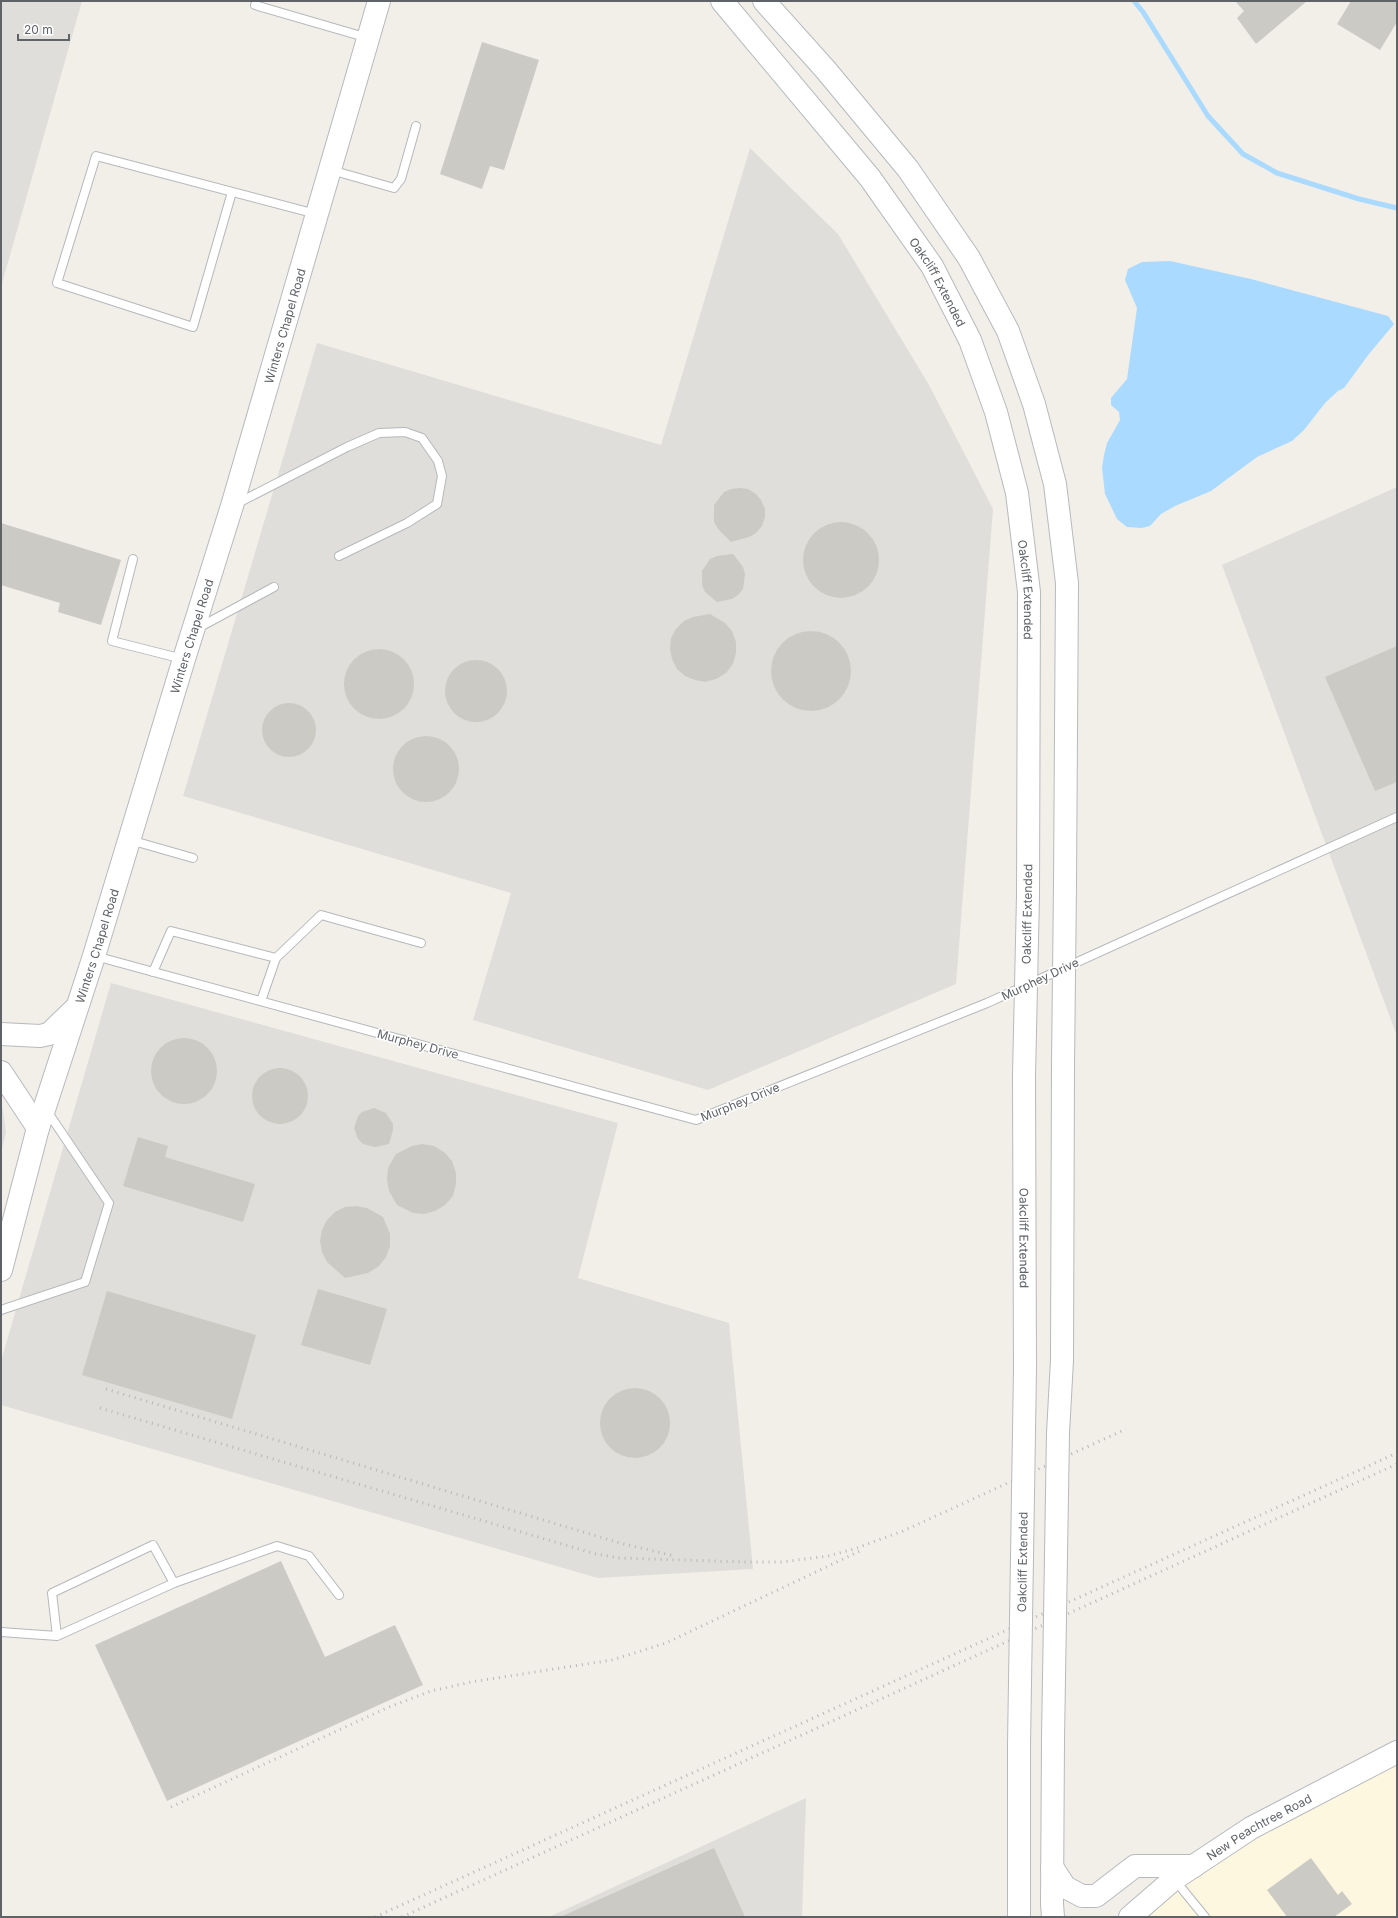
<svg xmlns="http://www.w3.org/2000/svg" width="1398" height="1918" font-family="Inter,sans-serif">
  <rect width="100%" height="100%" fill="#f1efe8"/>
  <polygon fill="#fef7e0" points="1397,1757 1397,1917 1124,1917 1306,1801"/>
  <g fill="#e0deda">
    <polygon points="1,1 82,1 1,287"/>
    <polygon points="750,148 838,234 929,385 993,509 956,984 708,1090 473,1020 511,893 183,796 317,343 661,445"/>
    <polygon points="1397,487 1397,1036 1222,565"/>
    <polygon points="111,983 618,1123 578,1278 729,1323 753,1569 598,1578 1,1405 1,1361"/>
    <polygon points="1,1097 6,1133 1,1152"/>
    <polygon points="806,1798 802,1917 549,1917"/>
  </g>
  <polygon fill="#aadaff" points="1170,261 1251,279 1388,316 1394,324 1369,354 1344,388 1338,391 1325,403 1304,430 1292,441 1257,457 1211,491 1175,506 1161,514 1150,526 1142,528 1127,527 1117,519 1105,494 1102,468 1104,455 1107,443 1120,420 1119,412 1111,405 1111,398 1127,379 1137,308 1125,280 1128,269 1142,262"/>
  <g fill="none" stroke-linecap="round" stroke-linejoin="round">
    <polyline stroke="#aadaff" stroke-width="5" points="1134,1 1143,12 1208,116 1243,154 1277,173 1359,199 1397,208"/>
  </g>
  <g fill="#cccac5">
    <polygon points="1235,1 1307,1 1256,44 1237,18 1244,11"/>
    <polygon points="1351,1 1397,1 1397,22 1380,50 1337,24"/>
    <polygon points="482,42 539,60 504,170 490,166 482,189 440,174"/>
    <polygon points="739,488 748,489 756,494 761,500 765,509 765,517 762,526 756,533 749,537 731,542 718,529 714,522 714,505 724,492 731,489"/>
    <circle cx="841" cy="560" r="38"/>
    <polygon points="1,523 121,560 101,625 58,612 60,603 1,585"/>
    <polygon points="733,554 743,567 745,574 743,589 738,595 732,599 717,602 705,592 702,585 702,571 710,559 717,556"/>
    <polygon points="710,614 725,623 732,631 736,642 736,653 733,664 726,673 716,679 705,682 695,680 685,676 677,669 672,659 670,649 671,638 676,629 684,621 693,617"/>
    <circle cx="811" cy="671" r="40"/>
    <polygon points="1397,646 1397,782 1375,791 1325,677"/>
    <circle cx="379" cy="684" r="35"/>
    <circle cx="476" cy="691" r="31"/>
    <circle cx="289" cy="730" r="27"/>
    <circle cx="426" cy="769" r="33"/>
    <circle cx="184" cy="1071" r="33"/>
    <circle cx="280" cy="1096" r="28"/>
    <polygon points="374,1108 386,1113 393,1124 393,1130 389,1144 375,1147 363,1144 358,1139 354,1128 358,1116 362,1112"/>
    <polygon points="138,1137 168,1146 165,1157 255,1184 243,1222 123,1186"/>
    <polygon points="422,1144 434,1146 445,1153 452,1161 456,1173 456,1184 453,1196 445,1205 435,1211 424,1214 413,1213 397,1205 389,1191 387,1179 388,1168 396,1154 412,1146"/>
    <polygon points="356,1206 367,1208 383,1217 390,1234 390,1246 386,1257 379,1266 368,1273 345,1278 327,1262 322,1252 320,1241 322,1230 327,1220 335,1212 345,1207"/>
    <polygon points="318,1289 387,1309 370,1365 301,1345"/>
    <polygon points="107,1291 256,1335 232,1419 82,1375"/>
    <circle cx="635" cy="1423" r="35"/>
    <polygon points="281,1561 325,1657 395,1625 423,1685 167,1801 95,1645"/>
    <polygon points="714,1848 745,1917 560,1917"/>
    <polygon points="1311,1858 1338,1895 1342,1891 1352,1904 1334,1917 1287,1917 1267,1890"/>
  </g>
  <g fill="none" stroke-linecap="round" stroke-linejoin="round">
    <defs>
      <g id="lane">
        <polyline points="255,5 368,38"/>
        <polyline points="331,170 394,188 401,179 416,126"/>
        <polyline points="232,192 193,327 57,283 96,156 316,214"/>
        <polyline points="236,504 347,447 379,433 405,432 422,438 438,461 442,476 437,504 407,523 339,556"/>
        <polyline points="133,559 112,641 183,659"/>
        <polyline points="198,628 274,587"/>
        <polyline points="130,840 193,858"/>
        <polyline points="95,956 696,1120 987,1003 1397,817"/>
        <polyline points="153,972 171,931 276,958"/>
        <polyline points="261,1001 276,958 321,915 421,943"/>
        <polyline points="1,1310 85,1282 109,1203 47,1111"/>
        <polyline points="174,1583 277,1546 309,1556 339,1595"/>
        <polyline points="1,1632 57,1636 174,1583 153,1545 52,1593 57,1636"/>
        <polyline points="1174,1879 1205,1917"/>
      </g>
      <g id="secondary">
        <path id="s1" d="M 722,1 L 870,178 L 932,266 L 970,340 L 996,412 L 1017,493 L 1029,592 L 1028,896"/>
        <polyline points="764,1 825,69 908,169 969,258 1008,331 1034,404 1055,484 1067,583 1065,885"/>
        <polyline points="1,1034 40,1036 49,1034 75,1009"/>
        <polyline points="1,1072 38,1128"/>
        <path id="s2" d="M 1024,1076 L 1025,1369"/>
        <path id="s3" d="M 1,1270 L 38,1128 L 94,956 L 184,659 L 232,506 L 379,1"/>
        <polyline points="1062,1360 1063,1066"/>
        <polyline points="1053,1739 1052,1904 1053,1917"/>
        <polyline points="1052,1867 1065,1887 1082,1896 1096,1896 1135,1866 1194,1866"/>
        <polyline points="1019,1917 1019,1745"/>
        <path id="s4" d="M 1130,1917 L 1174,1879 L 1251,1828 L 1397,1752"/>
      </g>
    </defs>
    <use href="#lane" stroke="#b5b8bc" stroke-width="10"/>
    <use href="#secondary" stroke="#b6babf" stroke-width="24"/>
    <use href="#lane" stroke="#fff" stroke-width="8"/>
    <use href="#secondary" stroke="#fff" stroke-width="22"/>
    <g stroke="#b6b7b8" stroke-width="3" stroke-dasharray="1 5" stroke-linecap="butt">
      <polyline points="106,1389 620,1543 674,1556"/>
      <polyline points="100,1408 596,1554 620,1558 745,1562 782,1562 828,1556 854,1549 903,1531 1126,1429"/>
      <polyline points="171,1807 389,1707 431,1691 471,1682 612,1660 666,1643 860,1551"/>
      <polyline points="375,1917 1397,1453"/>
      <polyline points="402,1917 1397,1464"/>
    </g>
    <defs>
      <g id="secondary-bridge">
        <polyline points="1063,1066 1065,885"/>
        <polyline points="1024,1076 1028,896"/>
        <polyline points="1053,1739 1058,1433 1062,1360"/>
        <path id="s5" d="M 1019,1745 L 1025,1369"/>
      </g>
    </defs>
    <use href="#secondary-bridge" stroke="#b6babf" stroke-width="24" stroke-linecap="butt"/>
    <use href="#secondary-bridge" stroke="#fff" stroke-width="22"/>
  </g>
  <g text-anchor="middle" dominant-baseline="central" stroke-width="3" stroke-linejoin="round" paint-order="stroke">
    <g font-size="12" fill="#5f6368" stroke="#fff">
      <text stroke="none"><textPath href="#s1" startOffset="355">Oakcliff Extended</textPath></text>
      <text stroke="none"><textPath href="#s3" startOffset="986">Winters Chapel Road</textPath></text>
      <text stroke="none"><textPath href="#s1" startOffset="679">Oakcliff Extended</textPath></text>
      <text stroke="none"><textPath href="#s3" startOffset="662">Winters Chapel Road</textPath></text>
      <text transform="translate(1027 914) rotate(-89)">Oakcliff Extended</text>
      <text stroke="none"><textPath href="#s3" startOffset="338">Winters Chapel Road</textPath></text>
      <text transform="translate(1040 979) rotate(-25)">Murphey Drive</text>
      <text transform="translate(418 1044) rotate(15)">Murphey Drive</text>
      <text transform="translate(740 1102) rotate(-22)">Murphey Drive</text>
      <text stroke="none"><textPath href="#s2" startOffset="162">Oakcliff Extended</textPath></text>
      <text stroke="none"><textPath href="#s5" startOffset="183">Oakcliff Extended</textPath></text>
      <text stroke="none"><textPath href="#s4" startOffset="158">New Peachtree Road</textPath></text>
    </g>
  </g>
  <rect width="1398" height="1918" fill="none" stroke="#5f6368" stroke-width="4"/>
  <path d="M18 34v6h51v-6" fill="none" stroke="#5f6368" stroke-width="2"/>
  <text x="24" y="34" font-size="12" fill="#5f6368" stroke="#ffffff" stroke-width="3" paint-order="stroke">20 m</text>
</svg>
